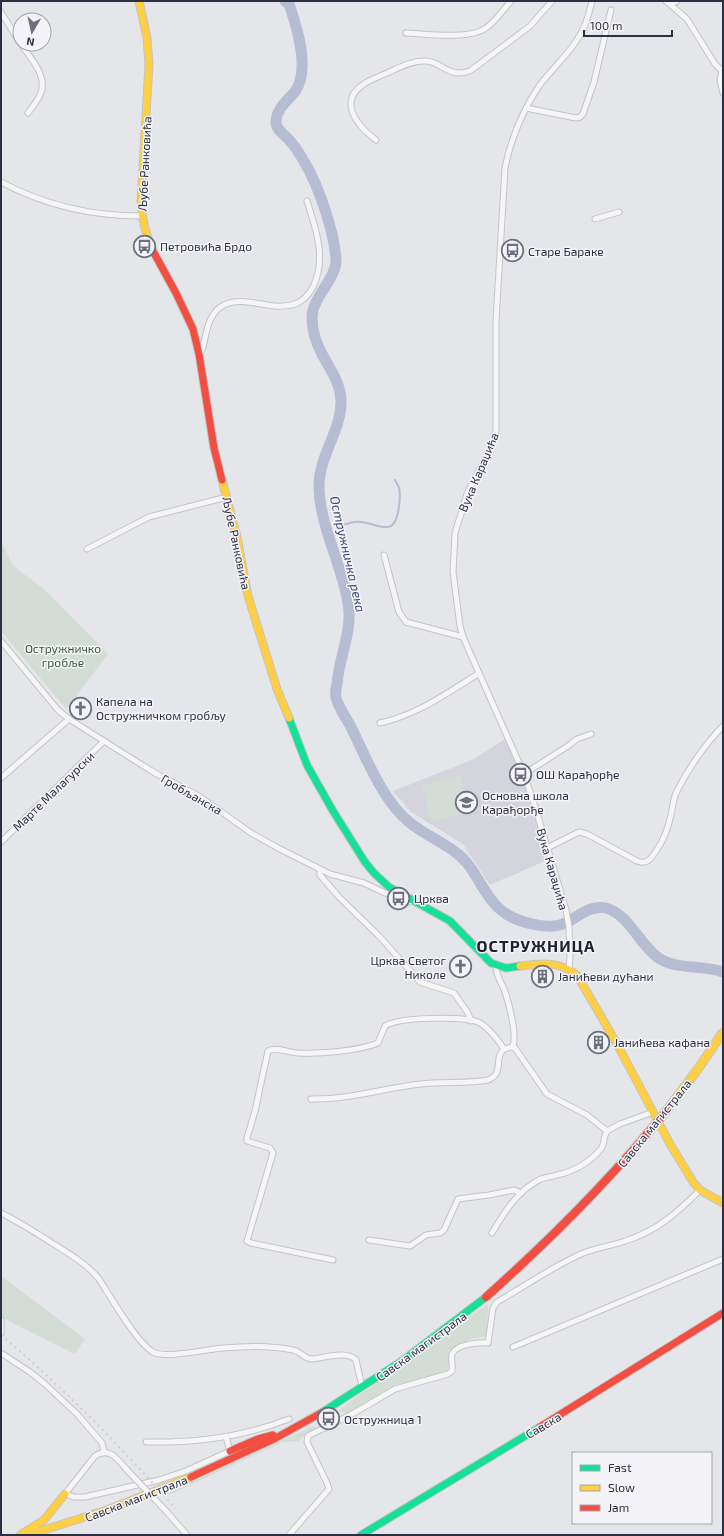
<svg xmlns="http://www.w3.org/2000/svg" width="724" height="1536" font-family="'Exo 2',sans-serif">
  <rect width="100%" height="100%" fill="#e5e6ea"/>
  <polygon fill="#d4d5dc" points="505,739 525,786 536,820 545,861 490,885 463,844 411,812 393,791 474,759"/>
  <g fill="#d4dcd6">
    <polygon points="1,541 13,566 45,590 108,654 66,709 1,631"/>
    <polygon points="460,775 469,813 431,821 422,785"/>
    <polygon points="1,1276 85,1339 75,1354 1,1317"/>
    <polygon points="488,1304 487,1336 468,1340 466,1342 449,1350 449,1365 446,1373 394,1385 347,1413 338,1411 365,1391"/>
    <polygon points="314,1426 317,1429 301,1438 299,1441 282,1442 169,1495 167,1493"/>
  </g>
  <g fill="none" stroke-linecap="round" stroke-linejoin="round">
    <path stroke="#b6bdd2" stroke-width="2" d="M 337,527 C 345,525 353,520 361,522 C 370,523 380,528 388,527 C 399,526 401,497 399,488 C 398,485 396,482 395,480"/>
    <path stroke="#b6bdd2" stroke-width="11" d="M 285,1 L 289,4 C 297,27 310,68 296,90 C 289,100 276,108 276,122 C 276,131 286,135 291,142 C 296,148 301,156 305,163 C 319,187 334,231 336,259 C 337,278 312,298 312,317 C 312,329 316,343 322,354 C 330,369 340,382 341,400 C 342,430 319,455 319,486 C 319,524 342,565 348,603 C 353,631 339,657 337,684 C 336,688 335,693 336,697 C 337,705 346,718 350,725 C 366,757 382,800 409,822 C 427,837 452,845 467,863 C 480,879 487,901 505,913 C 517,922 545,929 560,925 C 576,920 588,904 606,908 C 627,913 640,944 656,956 C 674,971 702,964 723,972"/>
    <defs>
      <g id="street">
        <polyline points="666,1 687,19 715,64 723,72"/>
        <polyline points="671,4 677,1"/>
        <polyline points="1,12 20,43"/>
        <path d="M 406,33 C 426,34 469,40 486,28 C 495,22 503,10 511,1"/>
        <path d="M 21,44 C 29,56 45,73 42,89 C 41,97 33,106 28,113"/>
        <polyline points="722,71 720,80 723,93"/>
        <polyline points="526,108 576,118 580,117 583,114 594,82 611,10"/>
        <path d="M 376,140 C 356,125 336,100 367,82 C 373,79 380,76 387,73 C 398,68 411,61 424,61 C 441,60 447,79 470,71 L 530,26 L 552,1"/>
        <path d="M 1,182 C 44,205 93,216 141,216"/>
        <polyline points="595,219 619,212"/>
        <path d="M 199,354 C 207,350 202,316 224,305 C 241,297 258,305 275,306 C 294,307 304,303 313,287 C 327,258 316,230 307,201"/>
        <polyline points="87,549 149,517 227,497"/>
        <polyline points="384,555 399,612 406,622 463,637"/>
        <polyline points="1,641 58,710 69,719 134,760 155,773 199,796 251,833 280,849 330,874 364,883 402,901 410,902 412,900"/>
        <path d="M 380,723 C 417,715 447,693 478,674"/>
        <polyline points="524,774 568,746 577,739 591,734"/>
        <polyline points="1,778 69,719"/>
        <polyline points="1,842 104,741"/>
        <path d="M 547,848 L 579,832 L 587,834 L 637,861 C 647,865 651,859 656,851 C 664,840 668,829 671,815 C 673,807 673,798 677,791 C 688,769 706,743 723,726"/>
        <polyline points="320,870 320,875 338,896 379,936 420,982 454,993 468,1013 471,1021"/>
        <path d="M 496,966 C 495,973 501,982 504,989 C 509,1003 517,1033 513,1047"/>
        <path d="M 569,969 L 570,956 L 569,927 L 566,910 L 536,810 L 524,774 L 463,637 L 460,626 L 453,572 L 455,533 L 467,494 L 489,451 L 496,431 L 496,321 L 505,168 C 511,138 522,112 539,86 C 554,66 575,49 585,25 C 588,17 590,9 592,1"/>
        <polyline points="504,1049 512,1047 515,1048 547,1094 587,1115 607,1131"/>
        <path d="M 311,1099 C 349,1100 384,1088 420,1084 C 443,1081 465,1084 488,1080 C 505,1073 493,1059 504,1049"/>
        <path d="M 1,1213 C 19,1222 35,1232 52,1243 C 68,1253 87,1264 99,1279 C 110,1296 137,1343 153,1352 C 165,1359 208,1349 223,1348 C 245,1346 271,1345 293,1350 C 300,1351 304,1359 312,1359 C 324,1358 347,1350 356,1360 L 362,1387"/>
        <path d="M 492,1233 C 504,1213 517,1191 539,1180 C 544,1177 551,1177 557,1175 C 575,1171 589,1163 601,1149 C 605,1144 603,1137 607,1131 L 620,1124 L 653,1112"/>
        <polyline points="369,1240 410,1246 426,1235 440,1233 444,1230 458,1199 489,1195 514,1190 521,1193"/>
        <path d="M 333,1260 L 251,1243 L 247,1241 L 273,1153 L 270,1148 L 250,1142 L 247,1141 L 247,1138 L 255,1111 L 268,1051 C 275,1046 289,1053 298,1053 C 320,1054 358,1051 378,1043 L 385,1026 C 399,1017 463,1016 478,1022 C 489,1027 498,1040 504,1049"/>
        <polyline points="1,1320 1,1333"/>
        <polyline points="513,1347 723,1259"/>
        <polyline points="1,1353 30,1372 45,1384 77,1414 102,1443 104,1452"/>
        <path d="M 146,1442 C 195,1443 243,1437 289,1419"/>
        <path d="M 128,1471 C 118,1460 110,1446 95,1456 L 65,1494 L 74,1497 L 85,1497 L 159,1480 L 186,1471 L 230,1451 L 226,1437"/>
        <polyline points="167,1512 187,1535"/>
        <path d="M 289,1535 L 329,1489 L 327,1483 L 307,1442 L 308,1436 L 354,1413 L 395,1389 L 448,1374 L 452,1371 C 453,1365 451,1359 452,1354 C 456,1344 479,1342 488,1343 L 493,1308 L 497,1302 C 525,1286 552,1267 581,1254 C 595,1248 611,1246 625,1241 C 657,1231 677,1213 700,1190"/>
      </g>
      <g id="fast">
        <polyline points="289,718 307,765 333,811 365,862 374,873 389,887 450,921 491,963 506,968 520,966"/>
        <polyline points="321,1413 402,1361 486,1297"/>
        <polyline points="361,1535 540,1427"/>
      </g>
      <g id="slow">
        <path d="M 139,1 L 147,38 L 149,64 L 141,201 C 142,220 145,234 153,251"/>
        <polyline points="222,480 237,537 248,596 277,689 289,718"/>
        <path d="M 520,966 C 543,963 558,961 577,975 L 617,1044 L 670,1144 L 693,1182 L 700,1190 L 723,1203"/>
        <polyline points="20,1535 44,1520 65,1494"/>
        <polyline points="28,1535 107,1510 191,1477"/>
      </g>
      <g id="jam">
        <polyline points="153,251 176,293 193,329 199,354 214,448 222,480"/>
        <polyline points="540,1427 723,1313"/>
        <polyline points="230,1451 258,1439 273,1435"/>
        <polyline points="191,1477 274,1439 321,1413"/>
      </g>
    </defs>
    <use href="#street" stroke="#c3c4c8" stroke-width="7"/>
    <use href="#fast" stroke="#c3c4c8" stroke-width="9"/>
    <use href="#slow" stroke="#c3c4c8" stroke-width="9"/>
    <use href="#jam" stroke="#c3c4c8" stroke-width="9"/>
    <use href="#street" stroke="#f5f5f6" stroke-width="5"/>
    <use href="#fast" stroke="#16e098" stroke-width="7"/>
    <use href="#slow" stroke="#ffcf43" stroke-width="7"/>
    <use href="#jam" stroke="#f24e42" stroke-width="7"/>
    <path stroke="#ceced1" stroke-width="2" stroke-dasharray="2 4" stroke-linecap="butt" d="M 1,1335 C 64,1388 121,1447 176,1509"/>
    <defs>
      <polyline id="street-bridge" points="128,1471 167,1512"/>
      <polyline id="slow-bridge" points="667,1110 698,1069 723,1032"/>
      <path id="jam-bridge" d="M 486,1297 C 551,1239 612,1178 667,1110"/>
    </defs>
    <use href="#street-bridge" stroke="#c3c4c8" stroke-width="7" stroke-linecap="butt"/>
    <use href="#slow-bridge" stroke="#c2c3c7" stroke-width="10" stroke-linecap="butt"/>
    <use href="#jam-bridge" stroke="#c2c3c7" stroke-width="10" stroke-linecap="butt"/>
    <use href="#street-bridge" stroke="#f5f5f6" stroke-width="5"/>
    <use href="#slow-bridge" stroke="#ffcf43" stroke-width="8"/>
    <use href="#jam-bridge" stroke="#f24e42" stroke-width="8"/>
  </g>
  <defs>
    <symbol id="bus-ring" viewBox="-11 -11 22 22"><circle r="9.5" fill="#f4f4f8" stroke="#6d6f7d" stroke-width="1.5"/><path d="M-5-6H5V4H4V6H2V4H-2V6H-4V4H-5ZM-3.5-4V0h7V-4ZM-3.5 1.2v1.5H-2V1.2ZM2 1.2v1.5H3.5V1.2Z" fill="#6d6f7d"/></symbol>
    <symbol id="church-ring" viewBox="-11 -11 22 22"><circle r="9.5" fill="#f4f4f8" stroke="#6d6f7d" stroke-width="1.5"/><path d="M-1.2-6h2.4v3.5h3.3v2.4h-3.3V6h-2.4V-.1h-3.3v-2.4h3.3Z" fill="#6d6f7d"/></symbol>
    <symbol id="school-ring" viewBox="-11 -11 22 22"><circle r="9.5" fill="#f4f4f8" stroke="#6d6f7d" stroke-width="1.5"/><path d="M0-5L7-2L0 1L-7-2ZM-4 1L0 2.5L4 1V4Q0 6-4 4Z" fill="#6d6f7d"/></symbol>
    <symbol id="building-ring" viewBox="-11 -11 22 22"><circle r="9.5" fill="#f4f4f8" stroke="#6d6f7d" stroke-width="1.5"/><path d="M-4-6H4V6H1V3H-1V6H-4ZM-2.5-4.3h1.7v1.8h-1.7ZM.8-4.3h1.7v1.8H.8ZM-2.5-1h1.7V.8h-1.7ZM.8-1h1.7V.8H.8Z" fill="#6d6f7d"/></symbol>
  </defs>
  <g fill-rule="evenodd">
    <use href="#bus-ring" x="132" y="234" width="25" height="25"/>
    <use href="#bus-ring" x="500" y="238" width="25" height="25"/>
    <use href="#church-ring" x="68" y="696" width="25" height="25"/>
    <use href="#bus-ring" x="508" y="762" width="25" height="25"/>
    <use href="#school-ring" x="454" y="790" width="25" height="25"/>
    <use href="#bus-ring" x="386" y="886" width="25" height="25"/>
    <use href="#church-ring" x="448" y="954" width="25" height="25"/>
    <use href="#building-ring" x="530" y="964" width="25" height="25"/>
    <use href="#building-ring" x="586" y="1030" width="25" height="25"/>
    <use href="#bus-ring" x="316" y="1406" width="25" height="25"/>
  </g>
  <g text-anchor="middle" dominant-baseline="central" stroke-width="3" stroke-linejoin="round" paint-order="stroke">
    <g font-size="12" fill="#2d2f42" stroke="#f4f4f8">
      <text transform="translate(144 164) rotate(-87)">Љубе Ранковића</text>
      <text transform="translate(478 472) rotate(-67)">Вука Караџића</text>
      <text transform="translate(237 543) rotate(78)">Љубе Ранковића</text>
      <text transform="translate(53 791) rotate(-44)">Марте Малагурски</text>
      <text transform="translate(192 794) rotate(30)">Гробљанска</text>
      <text transform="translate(553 869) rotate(74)">Вука Караџића</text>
      <text transform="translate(654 1123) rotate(-51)">Савска магистрала</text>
      <text transform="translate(421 1346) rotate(-36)">Савска магистрала</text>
      <text transform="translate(543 1425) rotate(-31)">Савска</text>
      <text transform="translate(136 1498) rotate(-21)">Савска магистрала</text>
    </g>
    <g font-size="12" fill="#2d2f42" stroke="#f4f4f8" text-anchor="start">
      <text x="160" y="246">Петровића Брдо</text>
      <text x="528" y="251">Старе Бараке</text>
      <text x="96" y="701">Капела на<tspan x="96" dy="14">Остружничком гробљу</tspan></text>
      <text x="536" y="774">ОШ Карађорђе</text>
      <text x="482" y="795">Основна школа<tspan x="482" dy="14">Карађорђе</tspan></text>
      <text x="414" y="898">Црква</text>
      <text x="446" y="960" text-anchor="end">Црква Светог<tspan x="446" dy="14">Николе</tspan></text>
      <text x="558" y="976">Јанићеви дућани</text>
      <text x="614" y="1042">Јанићева кафана</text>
      <text x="344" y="1419">Остружница 1</text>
    </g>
    <g font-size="12" fill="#3b5d3d" stroke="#f4f4f8">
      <text x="63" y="648">Остружничко<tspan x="63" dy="14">гробље</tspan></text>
    </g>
    <g font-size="13" font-style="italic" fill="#3a4673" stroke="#f4f4f8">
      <text transform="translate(348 554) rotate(77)">Остружничка река</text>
    </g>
    <g font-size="16" font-weight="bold" letter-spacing="1" fill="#1f2133" stroke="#f4f4f8">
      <text x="536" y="945">ОСТРУЖНИЦА</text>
    </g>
  </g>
  <rect width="724" height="1536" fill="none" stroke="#2d2f42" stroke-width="4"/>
  <rect x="572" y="1452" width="140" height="72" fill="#f4f4f8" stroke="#a4a5af"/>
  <rect x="580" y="1465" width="20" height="6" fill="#16e098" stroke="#a4a5af"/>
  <text x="608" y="1472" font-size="12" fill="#2d2f42">Fast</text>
  <rect x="580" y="1485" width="20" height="6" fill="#ffcf43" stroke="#a4a5af"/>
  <text x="608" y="1492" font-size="12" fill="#2d2f42">Slow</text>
  <rect x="580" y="1505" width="20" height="6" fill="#f24e42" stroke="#a4a5af"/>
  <text x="608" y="1512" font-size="12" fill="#2d2f42">Jam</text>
  <g transform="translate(32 32) rotate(189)"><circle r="19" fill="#f4f4f8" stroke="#a4a5af"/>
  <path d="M0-3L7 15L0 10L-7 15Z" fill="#6d6f7d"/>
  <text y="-6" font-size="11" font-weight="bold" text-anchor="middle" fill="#2d2f42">N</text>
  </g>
  <path d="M584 30v6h88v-6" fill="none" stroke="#2d2f42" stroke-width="2"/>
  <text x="590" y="30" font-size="12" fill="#2d2f42" stroke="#f4f4f8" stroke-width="3" paint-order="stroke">100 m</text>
</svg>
